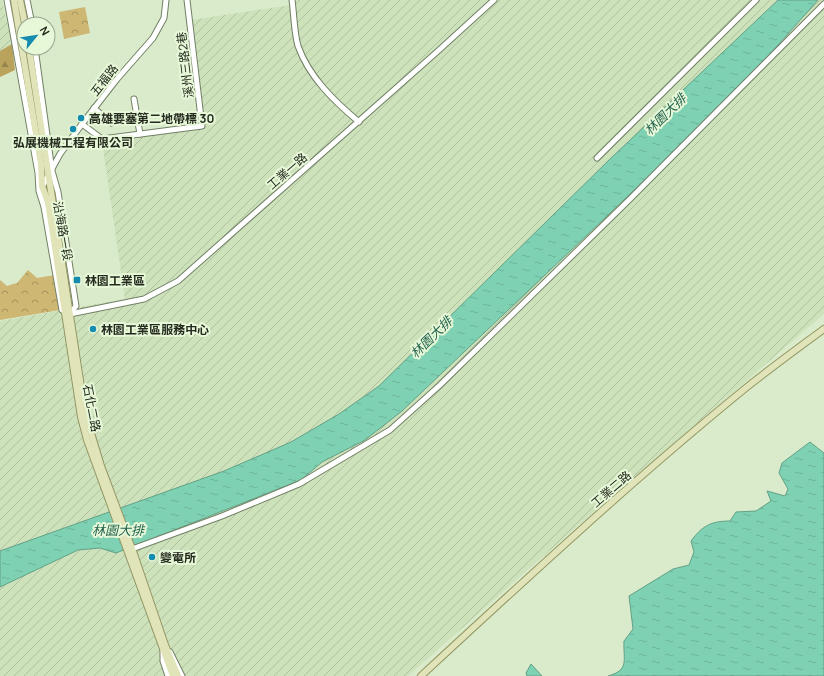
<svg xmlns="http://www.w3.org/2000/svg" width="824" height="676" font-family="Manrope,'Noto Sans TC',sans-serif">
  <defs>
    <pattern id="industrial-furrows" width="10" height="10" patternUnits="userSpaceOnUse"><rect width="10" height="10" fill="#cde1bb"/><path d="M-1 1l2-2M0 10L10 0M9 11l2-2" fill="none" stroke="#b0c1a0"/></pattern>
    <pattern id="forest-firs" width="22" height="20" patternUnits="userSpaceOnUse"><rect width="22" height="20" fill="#b8a25c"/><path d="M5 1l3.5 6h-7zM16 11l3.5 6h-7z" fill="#95844b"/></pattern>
    <pattern id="park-crowns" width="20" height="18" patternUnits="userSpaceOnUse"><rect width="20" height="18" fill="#cdb772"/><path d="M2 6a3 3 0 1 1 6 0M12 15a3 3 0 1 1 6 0" fill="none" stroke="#a6955d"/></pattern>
    <pattern id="water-ripples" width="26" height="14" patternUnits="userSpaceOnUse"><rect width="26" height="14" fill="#7ed2b3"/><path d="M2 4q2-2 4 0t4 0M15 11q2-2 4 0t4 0" fill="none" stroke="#6db49a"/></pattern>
  </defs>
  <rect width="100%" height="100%" fill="#daebcb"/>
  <g fill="url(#industrial-furrows)">
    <polygon points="0,0 2,0 12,44 0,51"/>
    <polygon points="290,0 824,0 824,314 582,522 408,676 0,676 0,321 125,299 102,142 205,128 191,20 291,5"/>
  </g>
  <polygon fill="url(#forest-firs)" points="12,44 15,70 0,77 0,51"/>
  <g fill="url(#park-crowns)">
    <polygon points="85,7 90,33 64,39 59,12"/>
    <polygon points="28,270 37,278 55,275 60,310 0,320 0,280 7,286 17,283"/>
  </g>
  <g fill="url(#water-ripples)" stroke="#63a086">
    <polygon points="778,0 818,0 731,98 402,411 365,440 322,462 301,480 116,553 100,548 78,550 0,587 0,551 224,471 291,442 339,414 379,386 609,160"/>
    <path d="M 810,442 L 824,453 L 824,676 L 608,676 C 630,670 623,660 624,641 L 633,629 L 629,596 L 673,569 L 689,565 L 694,552 L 691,541 C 702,526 711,521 730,521 L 736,512 L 756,511 L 771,501 L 767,491 L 785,496 L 788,489 L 779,473 L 782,463 Z"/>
    <polygon points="531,664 542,676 527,676 526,673"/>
  </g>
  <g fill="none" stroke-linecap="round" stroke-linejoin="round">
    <defs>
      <g id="minor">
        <polyline points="7,0 38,173 39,191 44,207 62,310"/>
        <polyline points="27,0 32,24"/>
        <path d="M 292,0 C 294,14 294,32 298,46 C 309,77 334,101 359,122"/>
        <polyline points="35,48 52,171 58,192 76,306 70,314"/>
        <polyline points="134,99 140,134"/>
        <polyline points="94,108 111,123"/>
        <polyline points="82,124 102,139 202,126 187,0"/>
        <polyline points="597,158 756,0"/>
        <polyline points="42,187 60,154 82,124 117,79 153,38 164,18 166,0"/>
        <polyline points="70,314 144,299 178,281 438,51 494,0"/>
        <polyline points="132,549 222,516 299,484 390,430 440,385 630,199 824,4"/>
        <polyline points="163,651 163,661 168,676"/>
        <polyline points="170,652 182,676"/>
      </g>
      <g id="major">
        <polyline points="14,0 41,164 42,186 48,202 81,417 87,440 173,676"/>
        <polyline points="20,0 25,24"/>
        <polyline points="29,48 85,413 101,466 134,554 165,645 178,676"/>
        <path d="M 421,676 C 527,578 635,478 747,387 C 772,367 798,348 824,329"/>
      </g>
    </defs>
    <use href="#minor" stroke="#728165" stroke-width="7"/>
    <use href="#major" stroke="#929764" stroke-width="8"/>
    <use href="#minor" stroke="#fff" stroke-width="5"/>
    <use href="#major" stroke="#e1e4b8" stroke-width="6"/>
  </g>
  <g fill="#158baf" stroke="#e7f8d8" stroke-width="1.5">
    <circle cx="81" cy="118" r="4"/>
    <circle cx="73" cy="129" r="4"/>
    <rect x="73" y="276" width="8" height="8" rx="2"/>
    <circle cx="93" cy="329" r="4"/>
    <circle cx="152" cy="557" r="4"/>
  </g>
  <g text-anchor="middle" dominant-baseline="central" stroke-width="4" stroke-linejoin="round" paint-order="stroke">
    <g font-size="12" fill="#242a1e" stroke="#e7f8d8">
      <text transform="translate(185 65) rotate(-97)">溪州三路2巷</text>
      <text transform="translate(104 80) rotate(-52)">五福路</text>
      <text transform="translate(287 171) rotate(-41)">工業一路</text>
      <text transform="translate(63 231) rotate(80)">沿海路一段</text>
      <text transform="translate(92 408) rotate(79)">石化二路</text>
      <text transform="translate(611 489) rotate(-41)">工業二路</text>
    </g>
    <g font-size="12" font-weight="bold" fill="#242a1e" stroke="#e7f8d8" text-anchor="start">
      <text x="89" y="118">高雄要塞第二地帶標 30</text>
      <text x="73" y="142" text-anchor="middle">弘展機械工程有限公司</text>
      <text x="85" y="280">林園工業區</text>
      <text x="101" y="329">林園工業區服務中心</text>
      <text x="160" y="557">變電所</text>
    </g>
    <g font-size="13" font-style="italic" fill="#25644f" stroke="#e7f8d8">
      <text transform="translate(665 114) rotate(-44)">林園大排</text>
      <text transform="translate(431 337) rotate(-44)">林園大排</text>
      <text x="118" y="530">林園大排</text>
    </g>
  </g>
  <g transform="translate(36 36) rotate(60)"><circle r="19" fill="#e7f8d8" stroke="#99a68e"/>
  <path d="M0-3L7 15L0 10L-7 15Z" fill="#158baf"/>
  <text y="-6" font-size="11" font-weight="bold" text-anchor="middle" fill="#242a1e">N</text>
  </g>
</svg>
